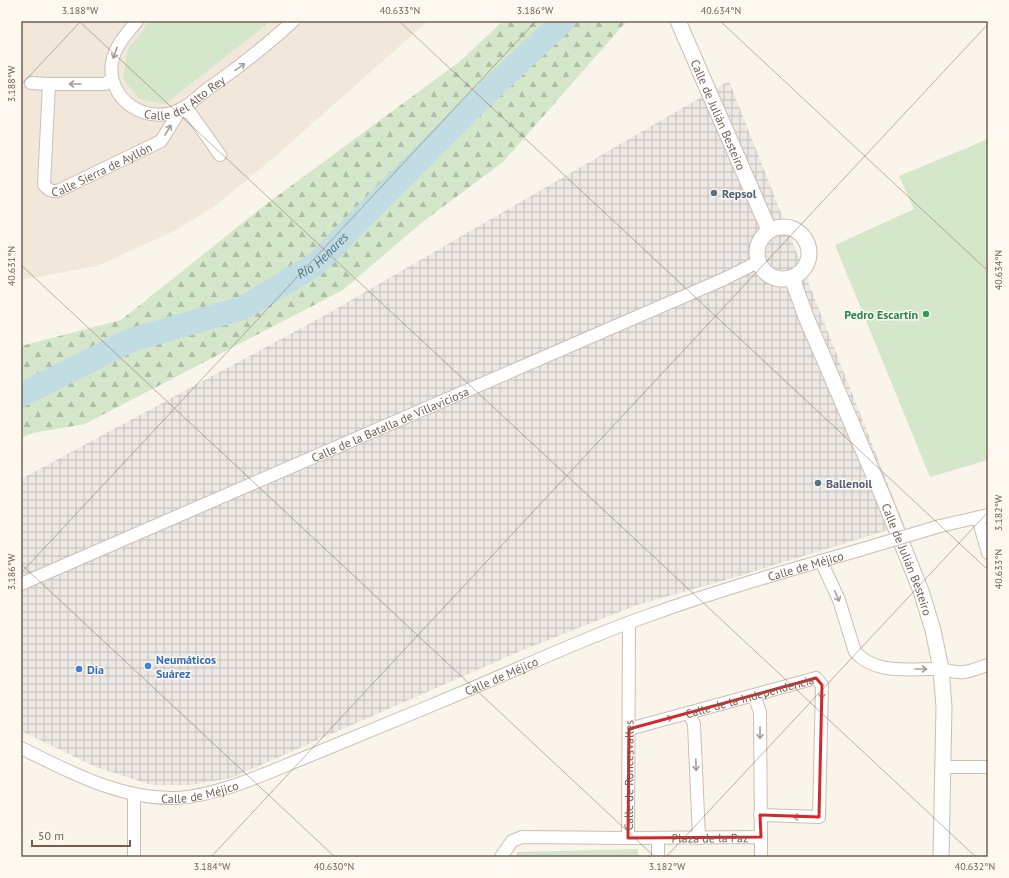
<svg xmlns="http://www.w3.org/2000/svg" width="1009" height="878" font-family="'PT Sans',sans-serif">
  <defs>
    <pattern id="industrial-grid" width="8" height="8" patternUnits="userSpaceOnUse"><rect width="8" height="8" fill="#ece8e3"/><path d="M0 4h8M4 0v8" fill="none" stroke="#c4bfba"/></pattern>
    <pattern id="forest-firs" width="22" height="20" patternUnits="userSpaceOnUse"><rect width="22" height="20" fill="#d5e7ca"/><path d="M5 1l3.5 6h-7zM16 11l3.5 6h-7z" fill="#b1bea6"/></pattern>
  </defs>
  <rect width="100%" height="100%" fill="#faf5eb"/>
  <polygon fill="#f1e7da" points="21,21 428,21 278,154 215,206 176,230 97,266 21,280"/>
  <polygon fill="url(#industrial-grid)" points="729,81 904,525 729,579 637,605 525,649 231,778 191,785 152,785 96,767 21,731 21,479 322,317"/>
  <polygon fill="url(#forest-firs)" points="503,21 627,21 502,163 425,220 343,290 85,424 33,433 21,438 21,346 121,320 265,205 459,62"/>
  <g fill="#d5e7ca">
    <polygon points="150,21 271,21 165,104 139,99 123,79 128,49"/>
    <polygon points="988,139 988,460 930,477 835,245 914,209 899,176"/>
    <polygon points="638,849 638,857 517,857 517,852"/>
  </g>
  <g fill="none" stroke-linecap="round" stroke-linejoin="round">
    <path stroke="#c1dce2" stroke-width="24" id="s1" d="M 21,395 L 131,340 L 243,308 L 316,264 L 481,98 L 563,21"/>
    <defs>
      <g id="minor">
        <path id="s2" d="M 137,21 C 127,33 115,46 112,62 C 106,100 148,127 181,109 C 190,105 197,97 205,91 C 236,69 265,47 293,21"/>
        <path id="s3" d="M 112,79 L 105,84 L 49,84 L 44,185 C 49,191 53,192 60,190 L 161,141 L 181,109 L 191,114 L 220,155"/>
        <polyline points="31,83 49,84"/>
        <polyline points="978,518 988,553"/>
        <polyline points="940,526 988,515"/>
        <path d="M 821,561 L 839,600 L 855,652 C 878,676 910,668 939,669 C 947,670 956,673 964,672 C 972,671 980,667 988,665"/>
        <path id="s4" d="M 21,584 L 724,279 L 758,262"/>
        <polyline points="754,695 760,712 761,837"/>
        <polyline points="689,713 694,724 699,838"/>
        <path id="s5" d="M 629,729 L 816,678 L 822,685 L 819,817 L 760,815"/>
        <path id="s6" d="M 21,748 C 70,772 121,800 177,798 C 217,796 267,773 304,758 C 357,736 409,715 461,693 C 523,667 584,638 647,616 C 716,591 786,571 856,551"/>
        <polyline points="943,767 988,767"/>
        <polyline points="134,794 134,857"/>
        <path id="s7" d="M 628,838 L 761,837 L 761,857"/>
        <polyline points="658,838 658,857"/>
        <path id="s8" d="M 501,857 L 512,841 L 522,837 L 628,838 L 629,623"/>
      </g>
      <g id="tertiary">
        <path id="s9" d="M 678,21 L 769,230"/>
        <circle cx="783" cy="253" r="26"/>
        <path id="s10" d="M 792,278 L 806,317 L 884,499 L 921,591 L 933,630 L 941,669 L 944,707 L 941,857"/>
      </g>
    </defs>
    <use href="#minor" stroke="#ccbeb2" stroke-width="14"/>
    <use href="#tertiary" stroke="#ccbeb2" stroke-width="17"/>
    <use href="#minor" stroke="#fff" stroke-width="12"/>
    <use href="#tertiary" stroke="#fff" stroke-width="15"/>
    <defs>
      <polyline id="minor-bridge" points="856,551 940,526"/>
    </defs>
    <use href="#minor-bridge" stroke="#ccbeb2" stroke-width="14" stroke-linecap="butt"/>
    <use href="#minor-bridge" stroke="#fff" stroke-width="12"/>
  </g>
  <defs><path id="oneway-shaft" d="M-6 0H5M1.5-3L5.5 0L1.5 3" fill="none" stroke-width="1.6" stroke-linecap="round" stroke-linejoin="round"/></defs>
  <g stroke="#ab9e97">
    <use href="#oneway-shaft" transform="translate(115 53) rotate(110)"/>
    <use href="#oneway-shaft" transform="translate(240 67) rotate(-35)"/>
    <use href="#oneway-shaft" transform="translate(75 84) rotate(-180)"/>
    <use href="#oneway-shaft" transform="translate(168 130) rotate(-59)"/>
    <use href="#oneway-shaft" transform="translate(837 596) rotate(67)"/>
    <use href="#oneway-shaft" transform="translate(921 669)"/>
    <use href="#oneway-shaft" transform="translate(822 693) rotate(92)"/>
    <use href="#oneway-shaft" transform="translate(667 719) rotate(-15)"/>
    <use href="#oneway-shaft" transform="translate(760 733) rotate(90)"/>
    <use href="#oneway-shaft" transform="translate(696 765) rotate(88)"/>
    <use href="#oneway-shaft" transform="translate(799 817) rotate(-178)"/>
  </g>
  <path fill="none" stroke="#d62828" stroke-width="3" stroke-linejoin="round" d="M 816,678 L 822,685 L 819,817 L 760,815 L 761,837 L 628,838 L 629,729 Z"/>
  <path fill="none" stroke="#735e51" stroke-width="1" stroke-opacity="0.45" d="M 79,21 L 976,857M 399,21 L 988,570M 720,21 L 988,271M 21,85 L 81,21M 21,265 L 655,857M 21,564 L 335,857M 21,573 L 536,21M 211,857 L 988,24M 666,857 L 988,512"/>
  <g fill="#5c6f8a" stroke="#fdf9f1" stroke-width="1.5">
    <circle cx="714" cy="193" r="4"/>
    <circle cx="818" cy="483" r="4"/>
  </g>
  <circle fill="#2e9e5b" stroke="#fdf9f1" stroke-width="1.5" cx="926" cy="314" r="4"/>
  <g fill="#3f7fe0" stroke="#fdf9f1" stroke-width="1.5">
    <circle cx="148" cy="666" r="4"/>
    <circle cx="79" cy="669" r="4"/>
  </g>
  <g text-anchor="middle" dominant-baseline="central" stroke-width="3" stroke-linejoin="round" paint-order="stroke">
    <g font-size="12" fill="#735e51" stroke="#fdf9f1">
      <text stroke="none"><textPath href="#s2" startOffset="159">Calle del Alto Rey</textPath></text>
      <text stroke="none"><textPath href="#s9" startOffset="102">Calle de Julián Besteiro</textPath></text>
      <text stroke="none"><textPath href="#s3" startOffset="230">Calle Sierra de Ayllón</textPath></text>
      <text stroke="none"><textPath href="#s4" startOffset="402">Calle de la Batalla de Villaviciosa</textPath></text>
      <text stroke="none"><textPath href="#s10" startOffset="304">Calle de Julián Besteiro</textPath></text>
      <text stroke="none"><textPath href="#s6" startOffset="837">Calle de Méjico</textPath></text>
      <text stroke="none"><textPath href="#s6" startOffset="513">Calle de Méjico</textPath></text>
      <text stroke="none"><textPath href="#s5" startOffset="125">Calle de la Independencia</textPath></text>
      <text stroke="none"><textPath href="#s8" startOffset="199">Calle de Roncesvalles</textPath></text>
      <text stroke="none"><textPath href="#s6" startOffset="189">Calle de Méjico</textPath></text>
      <text stroke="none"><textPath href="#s7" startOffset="82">Plaza de la Paz</textPath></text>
    </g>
    <g font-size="12" font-weight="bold" fill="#4e5e75" stroke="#fdf9f1" text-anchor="start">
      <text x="722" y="193">Repsol</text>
      <text x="826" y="483">Ballenoil</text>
    </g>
    <g font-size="12" font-weight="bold" fill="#27864d" stroke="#fdf9f1" text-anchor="end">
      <text x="918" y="314">Pedro Escartín</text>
    </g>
    <g font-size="12" font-weight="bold" fill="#366cbe" stroke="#fdf9f1" text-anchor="start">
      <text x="156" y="659">Neumáticos<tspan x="156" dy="14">Suárez</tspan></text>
      <text x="87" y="669">Dia</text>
    </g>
    <g font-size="13" font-style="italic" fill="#4c7883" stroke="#fdf9f1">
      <text stroke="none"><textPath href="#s1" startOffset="335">Río Henares</textPath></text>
    </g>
  </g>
  <rect width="1009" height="878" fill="none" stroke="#fdf9f1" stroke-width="44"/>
  <path d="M32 840v6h98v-6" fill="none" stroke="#735e51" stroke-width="2"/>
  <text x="38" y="840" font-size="12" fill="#735e51" stroke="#fdf9f1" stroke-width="3" paint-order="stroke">50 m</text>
  <rect x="22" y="22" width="965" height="834" fill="none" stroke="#735e51" stroke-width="1.5"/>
  <g font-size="10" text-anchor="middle" fill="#735e51">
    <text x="80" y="14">3.188°W</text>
    <text x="400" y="14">40.633°N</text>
    <text x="535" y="14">3.186°W</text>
    <text x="721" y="14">40.634°N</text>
    <text transform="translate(11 84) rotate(-90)" y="4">3.188°W</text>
    <text transform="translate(11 266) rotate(-90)" y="4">40.631°N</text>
    <text transform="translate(998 270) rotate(-90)" y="4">40.634°N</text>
    <text transform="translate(998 513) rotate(-90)" y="4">3.182°W</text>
    <text transform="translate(998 569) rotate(-90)" y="4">40.633°N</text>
    <text transform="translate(11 572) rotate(-90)" y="4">3.186°W</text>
    <text x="212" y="870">3.184°W</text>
    <text x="334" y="870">40.630°N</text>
    <text x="667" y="870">3.182°W</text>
    <text x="975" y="870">40.632°N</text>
  </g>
</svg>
